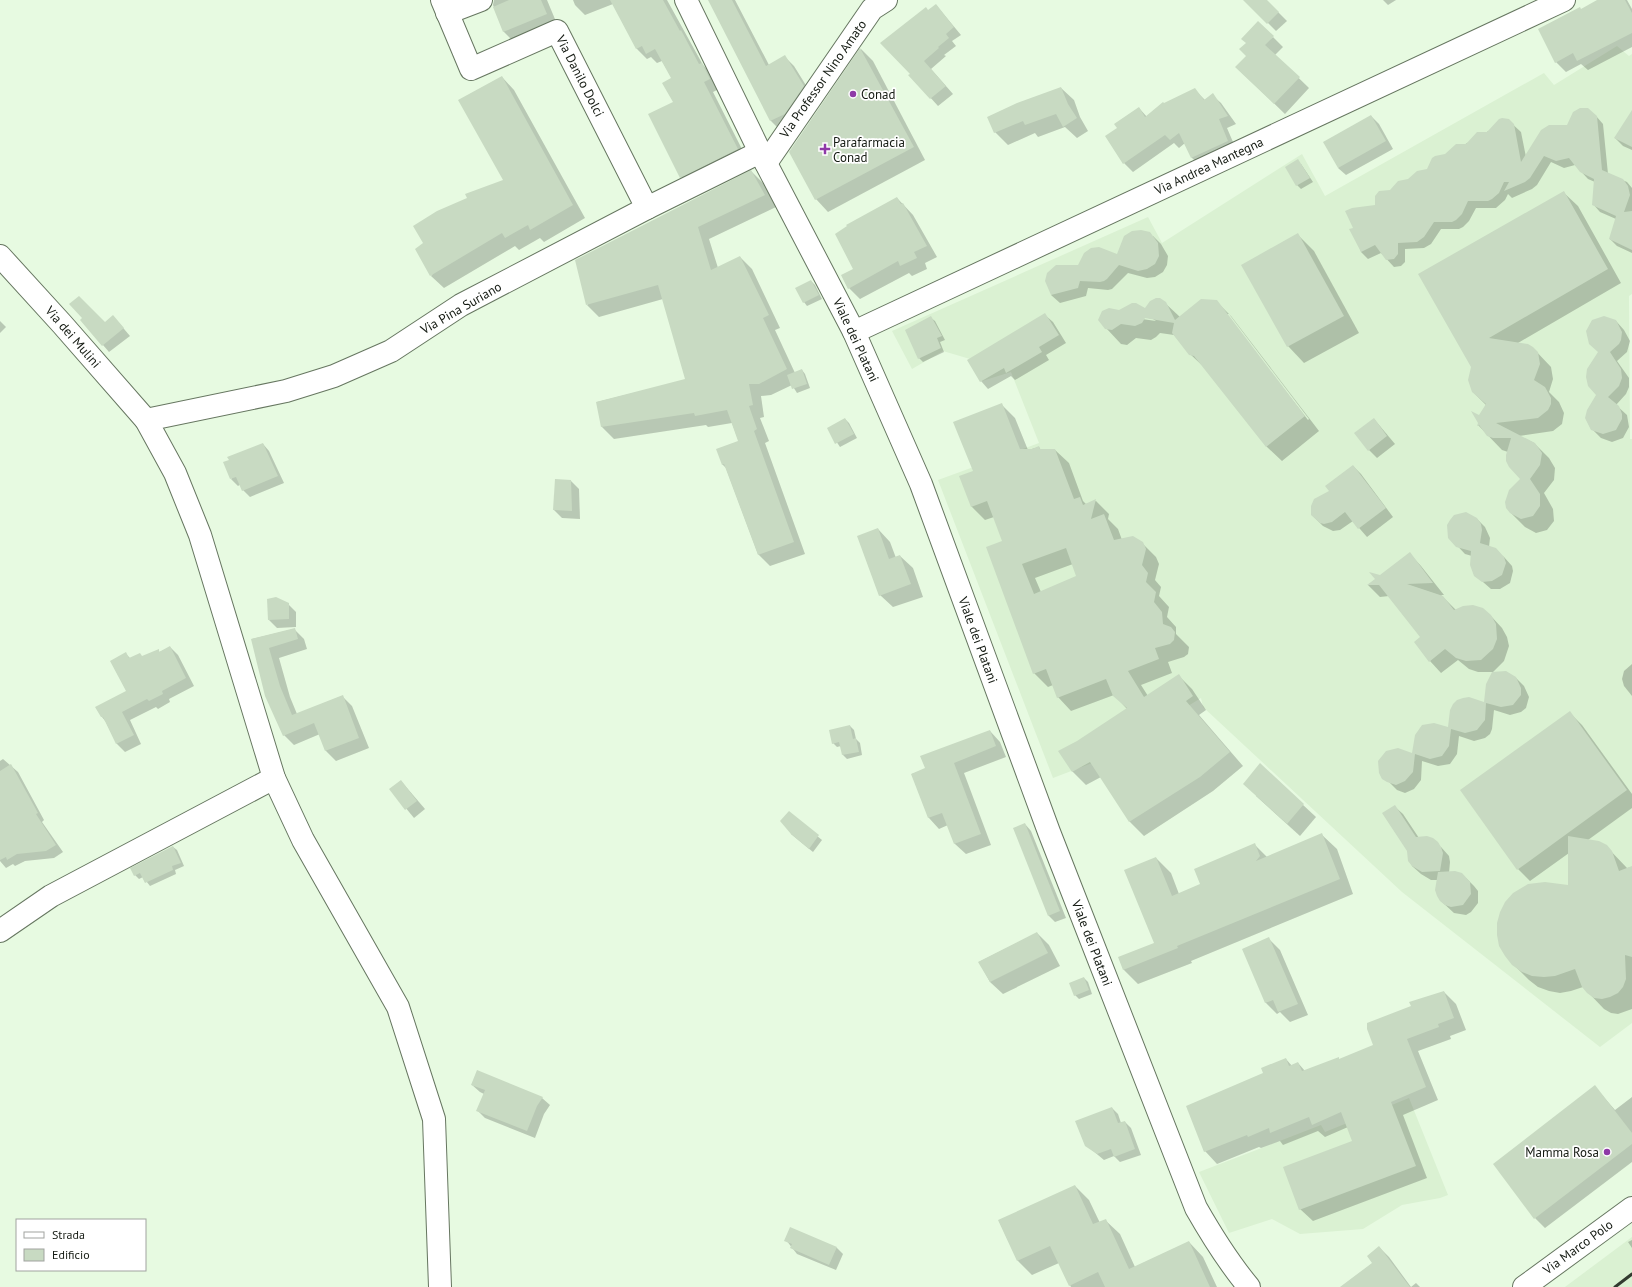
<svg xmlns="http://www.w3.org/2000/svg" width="1632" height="1287" font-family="'PT Sans',sans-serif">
  <rect width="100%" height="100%" fill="#e7fae1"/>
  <g fill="#daf1d2">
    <polygon points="1617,46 1629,56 1632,54 1632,294 1629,296 1630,439 1632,439 1632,1023 1600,1047 1402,892 1203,707 1201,698 1100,760 1053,778 938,480 1039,443 1011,372 982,381 970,359 943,351 912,369 892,331 1148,217 1162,243 1302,154 1325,196 1544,73 1554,85"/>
    <polygon points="1409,1098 1448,1195 1440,1198 1402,1205 1363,1229 1300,1234 1272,1219 1229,1233 1199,1172 1321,1125 1325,1132"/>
    <polygon points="1632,1237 1632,1287 1565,1287"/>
  </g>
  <g fill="#0003" fill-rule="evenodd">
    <polygon points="494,0 547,0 557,24 514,42 504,32 493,5"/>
    <polygon points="573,0 667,0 703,65 712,74 719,89 713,92 747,159 691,187 681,177 672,78 662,61 657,63 651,57 647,59 637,49 613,4 585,15 575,5"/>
    <polygon points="709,0 735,0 769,65 785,57 794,66 812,95 780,130 771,121"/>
    <polygon points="1247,0 1266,0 1287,21 1276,31 1246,1"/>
    <polygon points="1383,0 1396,0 1388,5"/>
    <polygon points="1599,0 1627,0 1632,9 1632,47 1588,70 1581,64 1566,72 1556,62 1581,10"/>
    <polygon points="936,5 961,35 952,41 956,46 944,55 946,56 931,69 953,94 938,106 910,75"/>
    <polygon points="1273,37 1283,47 1275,55 1309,88 1285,114 1236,67"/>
    <polygon points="861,49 873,61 925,160 828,212 816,199"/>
    <polygon points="502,77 514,90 585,218 544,242 540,238 519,250 515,246 444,288 431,276 504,181"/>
    <polygon points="1061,88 1074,100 1080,117 1088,131 1077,138 1065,127 1038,137 1035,133 1008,145 995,132"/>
    <polygon points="1195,90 1205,100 1212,95 1221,103 1236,124 1227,128 1236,149 1201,166 1192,158 1185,143 1179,148 1174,143 1133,172 1124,163 1118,128 1139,108 1147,117 1164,104"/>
    <polygon points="1632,115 1632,150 1623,146 1615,138"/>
    <polygon points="1371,116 1379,124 1393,149 1346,175 1338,168"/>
    <polygon points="1596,116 1603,124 1608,174 1627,182 1632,188 1632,253 1617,246 1610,239 1616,219 1600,212 1593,204 1595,182 1588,179 1575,165 1564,168 1551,162 1537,185 1532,189 1512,198 1508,194 1505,200 1496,208 1476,208 1469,221 1463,227 1459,229 1441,229 1431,244 1424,248 1405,249 1405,262 1401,266 1394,267 1381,253 1368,259 1361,252 1355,228 1390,191 1428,170 1446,155 1508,120 1521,132 1526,157 1567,126"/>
    <polygon points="1301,164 1313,182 1301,189 1297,185"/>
    <polygon points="751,171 763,183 776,207 709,239 718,268 740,257 752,269 780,328 775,330 795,373 802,370 805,374 810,388 797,393 792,385 771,395 761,396 764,417 760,418 769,441 765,443 805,554 770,566 758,554 726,468 722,464 739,442 732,423 708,427 706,425 614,439 602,427 597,402 686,380 663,299 599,317 587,305"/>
    <polygon points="1563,192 1578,206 1621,283 1518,343 1533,348 1551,367 1553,379 1549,392 1559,402 1564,413 1562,424 1553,431 1519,436 1534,443 1549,458 1555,468 1554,480 1544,493 1553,509 1554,521 1547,530 1536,533 1525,527 1511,513 1521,479 1508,452 1502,450 1478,425 1480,416 1486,405 1473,392 1473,367"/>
    <polygon points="897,198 913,215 937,257 925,263 927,269 912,276 909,273 860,299 849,288 854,269"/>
    <polygon points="1298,235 1314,251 1359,333 1304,363 1288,346"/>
    <polygon points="1153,236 1161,244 1168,256 1167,265 1163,272 1155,277 1147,278 1128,273 1112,289 1108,290 1088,288 1086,296 1060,303 1051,295 1079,266 1118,255"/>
    <polygon points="811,281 815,285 822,299 807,306 804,302"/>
    <path d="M 1216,301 L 1231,316 L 1319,431 L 1282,461 L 1267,447 L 1206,369 L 1190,354 L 1174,335 L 1160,333 L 1156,337 L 1151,340 L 1136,338 L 1127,345 L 1121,344 L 1106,328 L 1120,311 L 1145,310 L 1165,303 L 1180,317 ZM 1226,314 L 1229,314 L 1309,419 L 1308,420 ZM 1143,317 L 1153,319 L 1156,321 L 1142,319 Z"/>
    <polygon points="1045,315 1053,322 1066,343 1046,355 1049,360 1015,380 1011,376 988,389 981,381"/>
    <polygon points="931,318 935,321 945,340 940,342 944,352 923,362 919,358"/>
    <polygon points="0,321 6,327 0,333"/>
    <polygon points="1616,321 1624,330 1630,341 1627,352 1617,361 1629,378 1629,387 1626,394 1616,405 1627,415 1629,427 1623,438 1612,442 1601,438 1592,429 1598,395 1599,353"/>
    <polygon points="105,323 119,323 130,336 109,352 103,345"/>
    <path d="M 1001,404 L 1015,418 L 1028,450 L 1039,447 L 1041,450 L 1055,450 L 1069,463 L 1083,501 L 1086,504 L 1096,501 L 1109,514 L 1108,519 L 1118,529 L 1122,540 L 1142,543 L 1156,557 L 1159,564 L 1155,580 L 1161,587 L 1159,596 L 1169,607 L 1167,617 L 1176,627 L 1176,634 L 1189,647 L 1188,654 L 1184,657 L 1168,662 L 1172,673 L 1141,685 L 1148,696 L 1179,676 L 1192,689 L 1206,710 L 1199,715 L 1243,766 L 1213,791 L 1144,836 L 1130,822 L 1101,777 L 1086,785 L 1072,771 L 1127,709 L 1114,695 L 1071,711 L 1058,697 L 1053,685 L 1048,687 L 1034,673 L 1003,541 L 994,517 L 985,520 L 971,506 L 974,471 ZM 1073,564 L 1078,577 L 1041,592 L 1035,578 Z"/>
    <polygon points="845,419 849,423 857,438 840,447 828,429"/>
    <polygon points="1374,419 1395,444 1377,458 1369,450"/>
    <polygon points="263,444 269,451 284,483 250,497 243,490 241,484 238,486 231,479"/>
    <polygon points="1353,466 1361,474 1393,517 1367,537 1353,521 1340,530 1333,531 1323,526 1314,517"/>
    <polygon points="571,481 579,489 580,519 562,518 554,510"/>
    <polygon points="1477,519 1485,527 1490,538 1489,547 1504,557 1512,566 1513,571 1510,583 1500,589 1491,589 1475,575 1472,556 1465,554 1449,537"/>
    <polygon points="878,529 890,542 896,558 900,556 913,568 923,597 893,607 880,595"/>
    <polygon points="1410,554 1421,566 1444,595 1441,595 1456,610 1490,615 1502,628 1507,637 1509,646 1504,661 1493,672 1478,672 1469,669 1458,660 1441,673 1430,661 1421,637 1389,596 1380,597 1368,585"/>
    <polygon points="288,604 296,612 296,627 277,628 269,620"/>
    <polygon points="294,629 304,639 307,649 279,658 290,697 297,714 342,696 352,706 369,748 336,761 326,751 320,734 294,745 284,735 252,639"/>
    <polygon points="170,647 178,655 194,686 169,699 170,702 158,709 156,707 130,720 141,744 125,752 117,744 106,722 102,717 127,691 126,654 131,659 142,657 158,651 160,652"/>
    <polygon points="1632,664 1632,696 1624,686 1622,679 1624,671"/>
    <polygon points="1516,678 1524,686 1529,697 1526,708 1521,712 1510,715 1494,710 1492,729 1490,734 1485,738 1474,741 1459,736 1457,754 1450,764 1438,766 1422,761 1421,780 1414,789 1405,793 1397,790 1380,773 1413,754 1485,703"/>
    <polygon points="1570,713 1582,725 1632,794 1632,808 1588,840 1606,846 1627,868 1632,867 1632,1009 1618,1014 1611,1013 1604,1009 1583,987 1571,991 1560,993 1549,991 1538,987 1529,980 1513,964 1569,886 1569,853 1530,881 1518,869"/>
    <polygon points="850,726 854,730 856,739 860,743 862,755 847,759 843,755 841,746 837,747 833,743"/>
    <polygon points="990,731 1000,742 1006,757 964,773 991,845 966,854 955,844 948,825 939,829 929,818 912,774 926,769"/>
    <polygon points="3,759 18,772 44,820 42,822 63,852 54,858 25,861 15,866 13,864 6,868 0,861 0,761"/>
    <polygon points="1260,765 1316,817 1300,836 1256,796"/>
    <polygon points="401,781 425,809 414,818 391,790"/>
    <polygon points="1394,806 1403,814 1419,838 1441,847 1449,856 1450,862 1449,873 1466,878 1474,886 1478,891 1478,903 1471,912 1466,915 1454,913 1441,901 1438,880 1431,880 1421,874 1412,866"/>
    <polygon points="789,813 822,840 813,852 791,834"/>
    <polygon points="1025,824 1031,831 1066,918 1055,922 1049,916"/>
    <polygon points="1322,835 1337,849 1353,894 1191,961 1192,963 1138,984 1124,970 1119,958 1155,944 1156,858 1171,873 1179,894 1202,885 1254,844 1267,857"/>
    <polygon points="173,847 177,850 184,866 175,870 176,874 150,886 143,877 139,879 135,875"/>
    <polygon points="1037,933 1049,945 1060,966 1003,994 990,982 979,962"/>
    <polygon points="1269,939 1280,950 1308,1015 1290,1022 1280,1012 1277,1014 1266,1003 1244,950"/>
    <polygon points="1084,978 1088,982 1092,994 1079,999 1075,995"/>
    <polygon points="1444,992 1456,1004 1466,1030 1450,1036 1451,1039 1418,1051 1438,1100 1403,1115 1427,1178 1313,1221 1300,1209 1353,1141 1348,1127 1325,1137 1318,1131 1283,1145 1280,1141 1261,1148 1259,1147 1217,1164 1205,1151 1264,1074 1286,1059 1292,1066 1298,1063 1305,1071 1340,1060 1375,1046 1412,1006"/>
    <polygon points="472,1085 542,1098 550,1105 544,1114 535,1138 485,1118 478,1111 484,1094 480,1092"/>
    <polygon points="1595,1087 1615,1110 1632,1097 1632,1162 1545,1228 1535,1218"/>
    <polygon points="1112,1108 1118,1114 1121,1123 1125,1122 1131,1128 1141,1155 1120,1162 1114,1156 1104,1160 1086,1145"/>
    <polygon points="1075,1186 1089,1200 1100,1223 1105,1220 1120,1234 1135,1267 1189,1242 1203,1257 1217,1287 1071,1287 1059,1263 1032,1275 1018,1261 999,1221"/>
    <polygon points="786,1240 837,1248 843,1254 836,1270 797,1254"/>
    <polygon points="1632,1240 1632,1248 1628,1242"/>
    <polygon points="1379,1247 1389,1257 1411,1287 1342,1287 1373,1263"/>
    <polygon points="1416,1283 1420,1287 1411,1287"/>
  </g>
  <g fill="#c8dac2" fill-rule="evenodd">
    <polygon points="509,0 541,0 547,14 503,32 493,7"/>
    <polygon points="610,0 663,0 680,31 681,30 699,64 702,63 710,79 704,82 738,149 680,178 648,114 673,102 662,83 671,78 655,49 646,54 642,46 636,49"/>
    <polygon points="708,0 732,0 766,66 785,55 804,86 785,114 770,121"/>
    <polygon points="1243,0 1267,0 1279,12 1267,24"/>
    <polygon points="1597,0 1625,0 1632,13 1632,33 1577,61 1573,53 1555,63 1538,29 1580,7 1581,9"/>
    <polygon points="936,4 954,27 946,34 949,38 938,47 939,48 924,61 946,86 930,99 908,75 910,74 880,43 926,7 928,10"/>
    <polygon points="1258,21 1274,36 1265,45 1300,77 1274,104 1235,67 1246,56 1239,49 1246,43 1241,39"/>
    <polygon points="860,48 914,147 815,200 789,152"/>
    <polygon points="502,76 573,205 530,230 528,225 505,238 502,233 430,276 415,249 423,243 413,226 437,211 467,198 465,194 503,180 458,100"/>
    <polygon points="1061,87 1068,104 1077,118 1063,127 1056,114 1025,125 1023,121 994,133 987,117 1017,103"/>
    <polygon points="1195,88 1204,100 1213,93 1228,116 1219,119 1228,141 1191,158 1179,133 1170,140 1165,135 1123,164 1105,136 1117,128 1114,124 1139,107 1145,117 1163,102 1164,103"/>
    <polygon points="1580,108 1588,108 1597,116 1602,170 1623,179 1628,186 1630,195 1624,212 1632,211 1632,250 1609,239 1616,216 1592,205 1594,179 1580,172 1569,158 1556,161 1544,156 1530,178 1525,182 1504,191 1509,182 1504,182 1499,193 1492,199 1488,201 1468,201 1462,214 1456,220 1452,222 1434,222 1424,237 1417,242 1398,243 1398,254 1394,259 1386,260 1375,245 1361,252 1349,229 1353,228 1345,211 1352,208 1375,205 1375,196 1379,191 1390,190 1398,181 1408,179 1417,171 1427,169 1432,158 1435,156 1445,154 1456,144 1466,144 1477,132 1487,132 1499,119 1502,118 1509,119 1514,124 1521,162 1541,130 1549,125 1567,125 1573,112"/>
    <polygon points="1632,110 1632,147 1614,138"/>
    <polygon points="1371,115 1386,141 1338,168 1323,142"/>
    <polygon points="1298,159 1310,178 1296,186 1285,167"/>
    <polygon points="751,170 765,195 698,227 711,270 740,256 769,315 763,318 787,369 759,384 749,384 753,405 749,406 757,429 754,431 794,542 758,555 724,464 722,465 716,449 738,441 727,410 695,416 694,413 601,427 596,402 685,379 658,285 586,305 575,260"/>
    <polygon points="1564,191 1608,269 1489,338 1528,344 1533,347 1538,352 1540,364 1534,380 1545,387 1551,398 1551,404 1548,410 1538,418 1496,423 1535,443 1542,453 1540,465 1530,479 1540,494 1540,506 1533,516 1521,519 1510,513 1506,508 1505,502 1509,490 1520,479 1509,467 1506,461 1506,455 1511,438 1493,438 1487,436 1479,425 1477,426 1478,423 1471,411 1479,415 1486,404 1472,392 1468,380 1471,367 1418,274"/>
    <polygon points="897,197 901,204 903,203 927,246 914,252 917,258 900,266 898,261 848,289 841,275 853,269 835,234 847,226 846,225"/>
    <polygon points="1141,230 1150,232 1158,243 1159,256 1155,264 1147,269 1138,271 1119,265 1107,279 1104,281 1100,282 1080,281 1078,288 1051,295 1045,281 1047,273 1056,265 1078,265 1084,253 1091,248 1099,247 1117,254 1124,236 1132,231"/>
    <polygon points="1298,233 1344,316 1287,347 1241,265"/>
    <polygon points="811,280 819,295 803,303 795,288"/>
    <polygon points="79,296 105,322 113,315 124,328 102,346 80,320 82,318 69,304"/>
    <polygon points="1156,298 1160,298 1166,302 1175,320 1201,299 1217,300 1305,416 1266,447 1194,356 1189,355 1172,333 1174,323 1145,318 1142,323 1135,326 1121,324 1112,330 1105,329 1098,320 1102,311 1109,308 1119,310 1132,303 1136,303 1145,308 1150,301"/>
    <polygon points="1045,313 1059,335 1039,347 1042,352 1006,373 1004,368 980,382 967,360"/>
    <polygon points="931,316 942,336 937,338 941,348 918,359 905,330"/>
    <polygon points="1604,316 1616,320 1622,332 1621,340 1619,344 1610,352 1621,369 1622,378 1619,386 1608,397 1619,406 1622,414 1622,419 1616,430 1603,434 1591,430 1585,418 1587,410 1596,395 1588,386 1586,377 1587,369 1598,352 1589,344 1586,331 1592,320"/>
    <polygon points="802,369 807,384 792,389 787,375"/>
    <path d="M 1002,403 L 1020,449 L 1032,449 L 1039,446 L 1040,449 L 1055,449 L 1074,499 L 1080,497 L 1083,505 L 1096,499 L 1091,519 L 1104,514 L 1114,540 L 1133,536 L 1143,542 L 1146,549 L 1142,565 L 1148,573 L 1146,582 L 1156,592 L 1154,602 L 1162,612 L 1163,624 L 1171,627 L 1175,632 L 1174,640 L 1170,644 L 1155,648 L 1159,659 L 1128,671 L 1144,697 L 1179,674 L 1193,696 L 1186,701 L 1230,752 L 1200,777 L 1129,822 L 1090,762 L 1072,772 L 1058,751 L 1077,741 L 1127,708 L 1113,696 L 1106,679 L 1057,698 L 1046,669 L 1033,674 L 986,547 L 1002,541 L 987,501 L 971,507 L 959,476 L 973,471 L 953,422 ZM 1066,548 L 1076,576 L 1034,594 L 1022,564 Z"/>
    <polygon points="845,418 854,434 835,444 827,428"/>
    <polygon points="1374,418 1387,436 1368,451 1354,433"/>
    <polygon points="263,443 278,476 242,491 236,477 230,479 223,462 229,460 227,457"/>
    <polygon points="1353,465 1386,508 1358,529 1345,512 1332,522 1324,524 1320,523 1311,515 1311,506 1314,499 1329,491 1325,486"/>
    <polygon points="555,479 571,480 572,511 553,510"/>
    <polygon points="1466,512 1477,518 1481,524 1482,530 1480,543 1496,548 1504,557 1506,563 1502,575 1492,581 1482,582 1474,576 1470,565 1471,551 1456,547 1448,538 1447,525 1450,520 1454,515"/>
    <polygon points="878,528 889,559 900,555 911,584 879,596 857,536"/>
    <polygon points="1410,552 1433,583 1407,584 1443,596 1454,610 1463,606 1473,605 1483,608 1491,615 1496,624 1497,639 1493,649 1481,660 1466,661 1456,658 1445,649 1429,662 1414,642 1420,637 1379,585 1367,585 1375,579 1369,572 1380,575"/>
    <polygon points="276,597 289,603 289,619 268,620 267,599"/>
    <polygon points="295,628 298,639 269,648 280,686 292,715 343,695 359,738 325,751 314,723 283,736 265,696 251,639"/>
    <polygon points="170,646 186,678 162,691 163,694 149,701 147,699 122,712 134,735 116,744 103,717 101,717 95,707 126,691 110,661 126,652 129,658 140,653 142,656 159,649 159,652"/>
    <polygon points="1506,671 1516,677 1521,688 1521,695 1513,705 1501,707 1486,703 1485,720 1477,730 1465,733 1451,729 1449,746 1442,756 1430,759 1415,754 1413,772 1405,781 1396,785 1387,782 1382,779 1379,773 1378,761 1386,751 1398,748 1412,753 1415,735 1422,725 1434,723 1448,727 1450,710 1453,704 1457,700 1463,698 1469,697 1484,702 1486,684 1492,672"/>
    <polygon points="1570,711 1627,790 1517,870 1460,790"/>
    <polygon points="850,725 853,739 856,738 859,752 842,755 839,742 832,744 829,730"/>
    <polygon points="990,730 996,746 954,763 981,834 954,844 942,813 928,818 911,774 925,768 920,756"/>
    <polygon points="1260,763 1304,804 1287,824 1243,784"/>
    <polygon points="11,764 38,813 36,814 56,845 46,851 17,854 7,860 6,857 0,860 0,771"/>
    <polygon points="401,780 417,801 405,810 389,789"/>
    <polygon points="1395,805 1416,837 1427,836 1433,838 1438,842 1441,847 1443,853 1440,871 1422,872 1412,866 1408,861 1407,851 1382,813"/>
    <polygon points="789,811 819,835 809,849 791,834 780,821"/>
    <polygon points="1025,823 1060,911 1048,916 1013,828"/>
    <polygon points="1322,833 1340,879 1177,946 1178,948 1123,970 1118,957 1154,943 1124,870 1156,857 1172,896 1200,884 1194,869 1255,843 1260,856 1256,861"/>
    <polygon points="1568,836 1599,841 1607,845 1612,851 1619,871 1632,866 1632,957 1625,955 1626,979 1623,987 1618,993 1610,997 1602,999 1594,998 1587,993 1582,987 1575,969 1555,976 1544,977 1532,976 1522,972 1512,965 1505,956 1499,946 1497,935 1497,923 1500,912 1505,902 1513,893 1528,884 1545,882 1568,885"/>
    <polygon points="173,846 181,863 172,866 173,870 145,883 140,873 134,876 130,868"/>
    <polygon points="1455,871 1462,873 1470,882 1471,894 1463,905 1451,907 1445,905 1440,901 1437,896 1435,890 1438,872"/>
    <polygon points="1037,932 1048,953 990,982 978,962"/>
    <polygon points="1269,937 1298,1004 1278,1012 1273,1000 1265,1003 1242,949"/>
    <polygon points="1084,977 1089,990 1074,996 1069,983"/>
    <polygon points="1444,991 1454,1018 1438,1024 1439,1027 1407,1039 1426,1087 1391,1102 1416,1166 1299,1210 1283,1167 1352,1141 1341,1112 1312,1125 1309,1117 1270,1133 1269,1128 1248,1137 1247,1135 1204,1152 1186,1106 1263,1073 1261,1068 1286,1058 1289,1066 1298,1062 1302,1071 1339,1057 1339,1059 1373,1045 1367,1029 1367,1023 1411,1006 1409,1002"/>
    <polygon points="477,1070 543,1097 537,1106 527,1131 476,1111 485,1090 471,1085"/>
    <polygon points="1595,1085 1632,1133 1632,1144 1534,1219 1493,1164"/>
    <polygon points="1112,1107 1118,1123 1125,1121 1135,1149 1114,1157 1111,1149 1097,1154 1085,1146 1075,1121"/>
    <polygon points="1075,1185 1093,1224 1106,1219 1129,1269 1189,1241 1210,1287 1105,1287 1098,1272 1069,1286 1050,1246 1017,1261 998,1220"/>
    <polygon points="790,1227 837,1247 829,1265 790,1248 792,1244 784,1241"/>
    <polygon points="1379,1246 1410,1287 1340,1287 1372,1263 1367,1256"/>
  </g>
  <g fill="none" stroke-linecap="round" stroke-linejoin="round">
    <defs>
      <g id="minor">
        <polyline points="442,0 471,69 557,31 647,208"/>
        <polyline points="447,13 481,0"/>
        <polyline points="766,163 872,9 886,0"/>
        <polyline points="854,332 1564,0"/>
        <polyline points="0,931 51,896 274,778"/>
        <polyline points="1524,1287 1632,1208"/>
      </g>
      <g id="tertiary">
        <path d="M 686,0 L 760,152 L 854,332 L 921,484 L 1049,832 L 1196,1208 C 1212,1236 1228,1262 1249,1287"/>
        <polyline points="0,256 62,324 146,420 175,473 200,535 274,778 303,840 398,1007 434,1119 440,1287"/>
        <polyline points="146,420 286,391 334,376 391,351 461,305 647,208 760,152"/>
      </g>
    </defs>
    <use href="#minor" stroke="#667660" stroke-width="24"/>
    <use href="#tertiary" stroke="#667660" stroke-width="24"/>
    <use href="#minor" stroke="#fff" stroke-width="22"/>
    <use href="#tertiary" stroke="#fff" stroke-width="22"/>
    <polyline stroke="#323a2f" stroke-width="3" points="1615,1287 1632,1274"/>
  </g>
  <g fill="#8e39a7" stroke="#fff" stroke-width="1.5">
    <circle cx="853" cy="94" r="4"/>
    <path d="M823 143h4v4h4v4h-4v4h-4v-4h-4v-4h4z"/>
    <circle cx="1607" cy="1152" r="4"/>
  </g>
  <g text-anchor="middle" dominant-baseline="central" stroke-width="3.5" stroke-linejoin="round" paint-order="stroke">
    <g font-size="13" fill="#141a12" stroke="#fff">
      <text transform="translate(580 76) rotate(63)">Via Danilo Dolci</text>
      <text transform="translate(823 79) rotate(-55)">Via Professor Nino Amato</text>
      <text transform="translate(1209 166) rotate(-25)">Via Andrea Mantegna</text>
      <text transform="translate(461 308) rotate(-30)">Via Pina Suriano</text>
      <text transform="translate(73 337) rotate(49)">Via dei Mulini</text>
      <text transform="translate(856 340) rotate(65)">Viale dei Platani</text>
      <text transform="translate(978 640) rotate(70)">Viale dei Platani</text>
      <text transform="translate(1092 943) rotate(69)">Viale dei Platani</text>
      <text transform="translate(1578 1247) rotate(-36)">Via Marco Polo</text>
    </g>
    <g font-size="13" fill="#141a12" stroke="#fff" text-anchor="start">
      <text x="861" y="94">Conad</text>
      <text x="833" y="142">Parafarmacia<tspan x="833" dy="15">Conad</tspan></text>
      <text x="1599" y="1152" text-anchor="end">Mamma Rosa</text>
    </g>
  </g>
  <rect x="16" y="1219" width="130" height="52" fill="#ffffff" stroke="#a1a3a0"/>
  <rect x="24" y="1232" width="20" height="6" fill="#ffffff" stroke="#a1a3a0"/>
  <text x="52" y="1239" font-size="12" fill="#141a12">Strada</text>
  <rect x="24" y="1249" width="20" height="12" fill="#c8dac2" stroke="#a1a3a0"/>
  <text x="52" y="1259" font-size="12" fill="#141a12">Edificio</text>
</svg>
